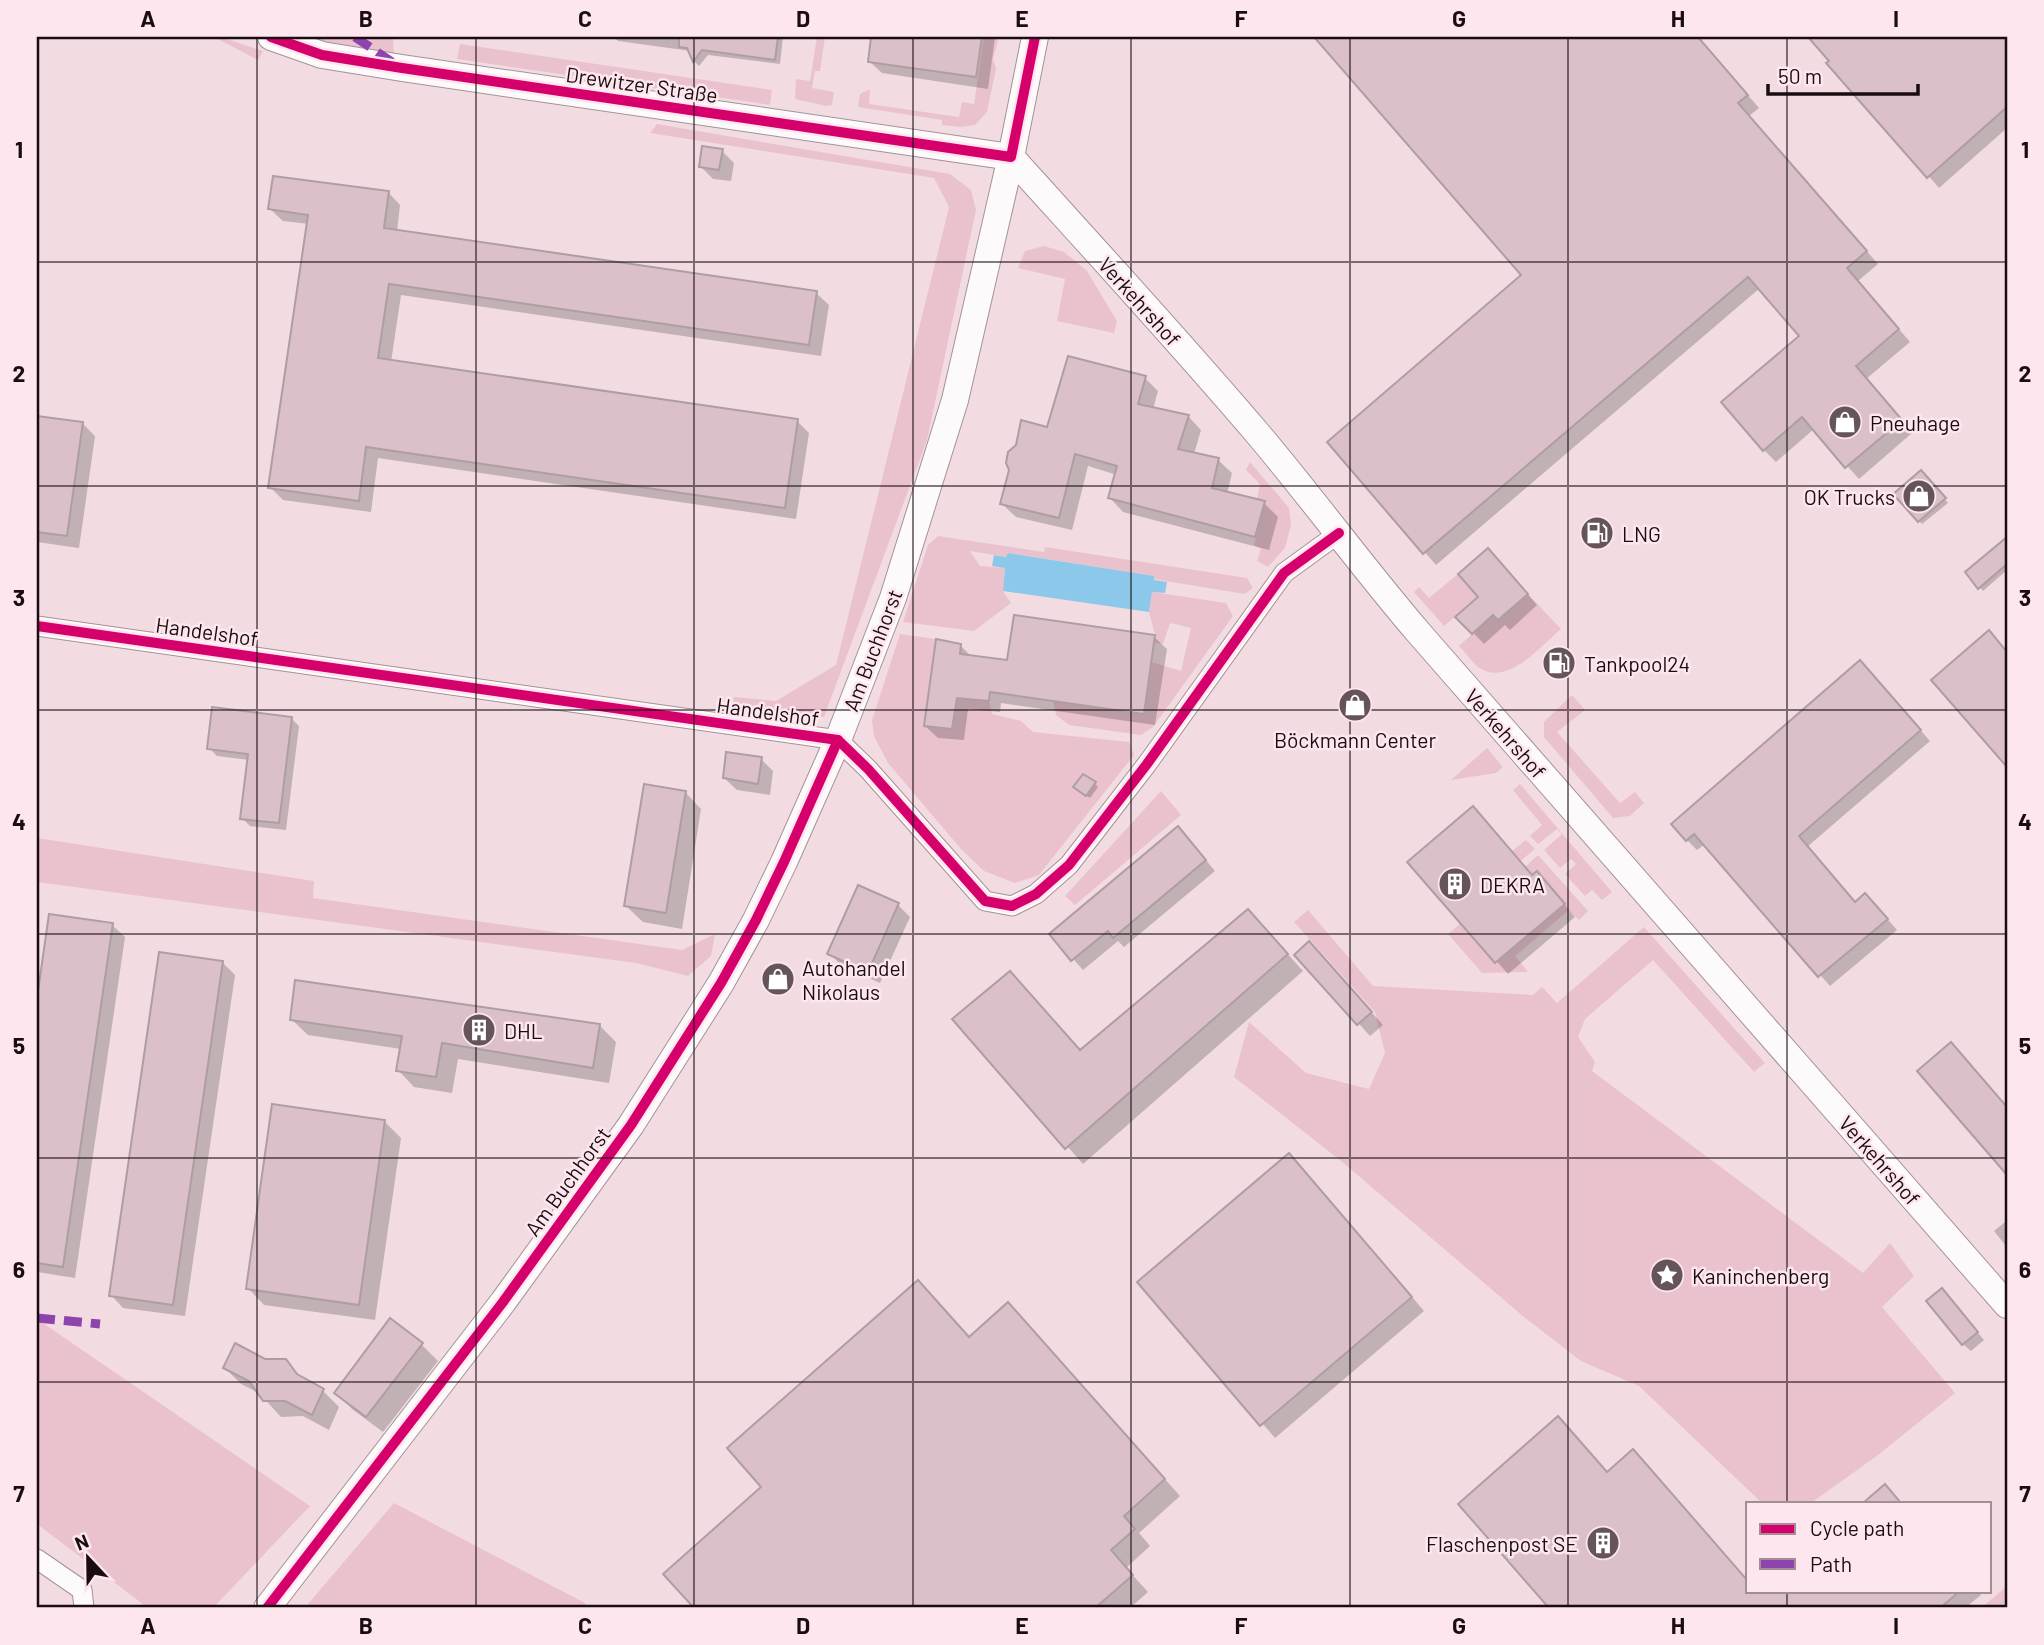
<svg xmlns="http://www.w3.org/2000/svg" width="2044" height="1645" font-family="Barlow,sans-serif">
  <rect width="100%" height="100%" fill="#f2dce2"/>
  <g fill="#eac2ce">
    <polygon points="214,37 221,37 263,51 258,60"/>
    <polygon points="298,37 393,37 394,60"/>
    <polygon points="817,37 825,37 820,71 815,71 812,88 834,92 832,105 826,106 795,99 796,79 810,81"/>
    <polygon points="984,37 999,37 993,59 996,69 987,112 975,125 962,127 942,125 942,120 858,107 860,94 870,89 869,104 959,117 962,102 974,104"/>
    <polygon points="460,44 772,90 770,105 457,59"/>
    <polygon points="657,124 950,174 971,190 976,210 927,440 824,717 733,704 734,697 776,701 836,665 949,207 934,178 650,133"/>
    <polygon points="1044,246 1064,252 1087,271 1117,321 1114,333 1057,321 1065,279 1018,268 1025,251"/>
    <polygon points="1250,462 1289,508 1291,525 1285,548 1268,567 1257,561 1261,549 1254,545 1265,502 1257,499 1260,484 1246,470"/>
    <polygon points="938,536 1044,552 1045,547 1247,578 1253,588 1245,594 1153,579 1153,576 1009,553 1007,557 970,551 980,566 1005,568 1003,591 1011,603 974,631 903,622 928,545"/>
    <path d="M 1458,574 L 1497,620 L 1528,594 L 1561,629 C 1541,646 1507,688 1478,667 C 1471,661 1465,652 1459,646 L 1485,622 L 1469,605 L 1444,626 L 1414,592 L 1419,587 L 1429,598 Z"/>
    <polygon points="1152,592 1226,603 1233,616 1153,727 1141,735 1069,725 1056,715 1053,701 1151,662 1181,671 1191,628 1170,623 1163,644 1154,643 1155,635 1149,612"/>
    <polygon points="900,634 936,639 924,726 952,729 957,698 989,701 992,714 1021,721 1033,732 1129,742 1134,755 1039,875 1015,883 984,871 961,849 888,763 874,736 872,720"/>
    <polygon points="1572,695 1585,710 1557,732 1620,803 1635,792 1644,803 1630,816 1613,818 1544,737 1544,722"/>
    <polygon points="1487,748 1503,767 1496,773 1451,780"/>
    <polygon points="1520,784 1612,892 1602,900 1592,890 1585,896 1565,874 1576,864 1571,859 1560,868 1544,850 1562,834 1557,829 1538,844 1530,836 1542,825 1513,790"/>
    <polygon points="1161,791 1181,815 1075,905 1065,896"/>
    <polygon points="37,838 314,881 313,898 682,950 715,934 711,956 688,976 636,963 37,882"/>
    <polygon points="1526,840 1535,849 1518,863 1512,851"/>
    <polygon points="1538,855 1588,911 1579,920 1569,910 1515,956 1528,972 1482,973 1448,934 1492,896 1468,931 1495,963 1564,904 1523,883 1523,869"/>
    <polygon points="1308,910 1373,986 1533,995 1542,987 1557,1003 1644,927 1765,1063 1754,1072 1653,960 1585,1019 1578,1037 1595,1062 1592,1071 1863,1273 1890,1243 1914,1276 1882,1307 1955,1393 1878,1455 1811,1503 1762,1503 1639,1386 1581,1361 1524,1317 1341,1161 1234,1077 1249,1022 1306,1073 1369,1089 1385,1053 1375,1012 1294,922"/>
    <polygon points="37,1319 310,1506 213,1608 148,1608 37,1524"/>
    <polygon points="394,1503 585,1603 588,1608 314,1608 308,1604"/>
    <polygon points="2007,1586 2007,1608 1981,1608"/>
  </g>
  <polygon fill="#8cc8ea" points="1008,553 1154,576 1154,580 1167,582 1165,593 1152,592 1149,612 1003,591 1005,568 992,566 994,555 1006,557"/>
  <g fill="#0003">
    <polygon points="614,37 783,37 780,64 708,55 699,66 694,61 691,51 618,41"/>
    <polygon points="873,37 995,37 988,89 882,73 869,61"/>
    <polygon points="1316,37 1698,37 1759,108 1749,116 1878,264 1858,281 1910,342 1866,379 1912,433 1859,479 1814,429 1776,462 1764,450 1802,336 1760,288 1436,565 1329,442 1524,275"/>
    <polygon points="1811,37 2007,37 2007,128 1939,188"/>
    <polygon points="722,151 734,163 731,181 713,179 701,167"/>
    <polygon points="388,192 400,205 397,232 816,293 829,305 821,356 401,295 391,362 797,421 809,433 796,519 378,458 371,512 283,500 270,487 309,224 283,221 270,209"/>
    <polygon points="1145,378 1158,391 1153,409 1188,416 1201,430 1194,454 1218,460 1232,473 1227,494 1264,503 1278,517 1269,550 1123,512 1110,498 1117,475 1088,466 1072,530 1016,517 1002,504 1048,429"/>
    <polygon points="37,418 83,424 95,436 79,548 37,542"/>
    <polygon points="1921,472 1948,503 1922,524 1895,494"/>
    <polygon points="2007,538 2007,570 1983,591 1967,573"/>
    <polygon points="1499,561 1537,605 1510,630 1505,625 1484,644 1458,617 1481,598"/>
    <polygon points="1154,637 1167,649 1155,725 1001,703 1000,712 968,709 964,740 938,738 925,726 960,645 973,658 1008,662"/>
    <polygon points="1997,640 2007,653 2007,764 2002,759"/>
    <polygon points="1870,673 1930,741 1807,847 1855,903 1875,905 1897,930 1830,986 1705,844 1697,850 1687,840"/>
    <polygon points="291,718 299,726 286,830 250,826 242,818 249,760 217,756 209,748"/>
    <polygon points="761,759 773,771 770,795 737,790 724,778"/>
    <polygon points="1095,784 1098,787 1090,798 1078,790"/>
    <polygon points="685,792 701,809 682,929 643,922 626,906"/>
    <polygon points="1187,838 1215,871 1124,947 1118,941 1083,970 1051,934"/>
    <polygon points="1409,862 1533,877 1549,886 1575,917 1508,974"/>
    <polygon points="898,905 910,917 880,983 841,965 829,953"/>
    <polygon points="51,916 112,925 125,937 75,1278 37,1272 37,1011"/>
    <polygon points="1264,928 1303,971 1083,1164 954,1019 1010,973 1081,1052"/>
    <polygon points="1297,955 1321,956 1383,1025 1370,1036"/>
    <polygon points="223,963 235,975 185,1316 123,1308 111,1295"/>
    <polygon points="291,1019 599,1025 616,1042 609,1083 458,1059 452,1093 414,1087 398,1070 401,1049 308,1035"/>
    <polygon points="384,1121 401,1138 375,1320 264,1305 248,1288"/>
    <polygon points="1302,1168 1424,1311 1275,1438 1140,1282"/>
    <polygon points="2005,1222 2007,1225 2006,1246 1994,1231"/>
    <polygon points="1949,1298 1984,1340 1971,1351 1963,1344"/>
    <polygon points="1025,1321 1180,1496 1139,1533 1150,1546 1126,1568 1148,1592 1130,1608 696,1608 666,1574 970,1339"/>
    <polygon points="394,1323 422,1345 438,1361 383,1432 352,1409 336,1392"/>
    <polygon points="264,1360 285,1361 303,1379 323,1391 339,1407 329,1430 303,1416 281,1417 259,1393 241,1384 225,1368"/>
    <polygon points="1645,1463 1748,1582 1748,1591 1756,1591 1760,1596 1766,1591 1977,1591 1981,1595 1965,1608 1552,1608 1460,1504 1607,1473"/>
  </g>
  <g fill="#dbc0c9" stroke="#ae9ea3" stroke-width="2">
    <polygon points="679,37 778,37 775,60 702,50 693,62 687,48 679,47"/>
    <polygon points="871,37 982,37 976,77 868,62"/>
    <polygon points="1314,37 1698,37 1748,95 1738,103 1867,251 1847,268 1899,329 1856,366 1902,420 1845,468 1802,417 1763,451 1721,402 1799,336 1748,277 1423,554 1327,442 1521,275"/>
    <polygon points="1808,37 2007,37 2007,107 1927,178 1826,63 1829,61"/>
    <polygon points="702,146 723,149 719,170 699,167"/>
    <polygon points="273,176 389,191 384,228 817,291 809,345 389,284 378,358 798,419 785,508 366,447 359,501 268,488 308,215 268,209"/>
    <polygon points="1068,356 1146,376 1138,404 1189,415 1178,449 1219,458 1212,488 1265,501 1255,537 1108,498 1117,466 1075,454 1059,518 1000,504 1009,470 1006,463 1008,452 1016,445 1021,420 1047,427"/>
    <polygon points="37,416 83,422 67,536 37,532"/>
    <polygon points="1921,470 1946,498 1918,522 1893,494"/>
    <polygon points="2007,537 2007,564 1978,589 1965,572"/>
    <polygon points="1488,548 1528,594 1498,620 1493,615 1472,634 1455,617 1478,597 1458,574"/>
    <polygon points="1014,615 1155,635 1144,714 990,692 989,701 957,698 952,729 924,726 936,639 961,644 960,654 1007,660"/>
    <polygon points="1989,630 2007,652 2007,767 1931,680"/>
    <polygon points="1860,660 1921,730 1799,836 1855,902 1865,893 1888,919 1818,977 1694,834 1686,841 1671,824"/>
    <polygon points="212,707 292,717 279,823 240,819 248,754 207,749"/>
    <polygon points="726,752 762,757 758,784 723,778"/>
    <polygon points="1083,774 1096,782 1086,796 1073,787"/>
    <polygon points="644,784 686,791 666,913 624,906"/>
    <polygon points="1473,806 1532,875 1537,871 1565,904 1495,963 1407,862"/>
    <polygon points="1178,826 1206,860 1113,938 1108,931 1071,961 1049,934"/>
    <polygon points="858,885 899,903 868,972 827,954"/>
    <polygon points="1248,909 1288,954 1065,1149 952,1019 1010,971 1080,1050"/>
    <polygon points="49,914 113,923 63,1267 37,1263 37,998"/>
    <polygon points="1309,941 1372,1012 1357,1025 1294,955"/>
    <polygon points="159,952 223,961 173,1305 109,1296"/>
    <polygon points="295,980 600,1024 593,1068 442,1043 436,1077 396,1071 402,1036 290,1020"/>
    <polygon points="1951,1042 2007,1107 2007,1175 1917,1071"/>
    <polygon points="272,1104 385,1120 359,1305 246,1289"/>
    <polygon points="1289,1153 1412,1297 1260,1426 1137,1282"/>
    <polygon points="918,1280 969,1337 1008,1302 1165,1479 1124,1516 1135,1529 1111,1550 1133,1575 1095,1608 694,1608 663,1574 761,1487 727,1448"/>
    <polygon points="1942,1288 1978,1332 1962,1345 1926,1301"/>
    <polygon points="390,1318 423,1343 366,1417 334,1393"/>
    <polygon points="235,1343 265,1359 286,1359 297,1374 324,1389 312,1415 285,1401 263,1401 249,1381 223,1368"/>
    <polygon points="1558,1416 1607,1472 1633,1449 1748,1581 1748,1591 1960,1591 1940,1608 1549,1608 1458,1504"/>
    <polygon points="1885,1484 1901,1503 1863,1503"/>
  </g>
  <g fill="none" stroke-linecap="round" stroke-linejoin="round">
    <defs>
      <g id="street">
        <polyline points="37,626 838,740 868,769 985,901 1012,906 1036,894 1069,865 1147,764 1284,573 1339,533"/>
        <polyline points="37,1559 82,1590 84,1608"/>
      </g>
      <g id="secondary">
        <polyline points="271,37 322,55 402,68 1011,157"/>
        <path d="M 1011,157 C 1094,249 1178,340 1258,434 C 1313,499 1363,568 1418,632 L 2007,1305"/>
        <polyline points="267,1608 503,1302 631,1125 721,983 756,920 784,862 838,740 893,598 955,400 1011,157 1035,37"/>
      </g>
    </defs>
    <use href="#street" stroke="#a39398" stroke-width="21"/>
    <use href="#secondary" stroke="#a39398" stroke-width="28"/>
    <use href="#street" stroke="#fdfafb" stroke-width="19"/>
    <use href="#secondary" stroke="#fdfafb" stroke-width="26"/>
    <g stroke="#8e44ad" stroke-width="9" stroke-dasharray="18 9" stroke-linecap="butt">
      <polyline points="355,37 392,62"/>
      <polyline points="37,1318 100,1324"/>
    </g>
    <defs>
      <g id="cycleway">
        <polyline points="271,37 322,55 402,68 1011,157 1035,37"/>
        <polyline points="37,626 838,740 868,769 985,901 1012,906 1036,894 1069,865 1147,764 1284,573 1339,533"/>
        <polyline points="267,1608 503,1302 631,1125 721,983 756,920 784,862 838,740"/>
      </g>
    </defs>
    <use href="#cycleway" stroke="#fde6ed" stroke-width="15"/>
    <use href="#cycleway" stroke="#d6006c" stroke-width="10"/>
  </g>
  <path fill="none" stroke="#190d11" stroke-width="2" stroke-opacity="0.55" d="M 257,37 L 257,1608M 476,37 L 476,1608M 694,37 L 694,1608M 913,37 L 913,1608M 1131,37 L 1131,1608M 1350,37 L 1350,1608M 1568,37 L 1568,1608M 1787,37 L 1787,1503M 37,262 L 2007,262M 37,486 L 2007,486M 37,710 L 2007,710M 37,934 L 2007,934M 37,1158 L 2007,1158M 37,1382 L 2007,1382M 1787,1591 L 1787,1608"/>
  <defs>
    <symbol id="shop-disc" viewBox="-11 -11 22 22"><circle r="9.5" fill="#65555a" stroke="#fde6ed"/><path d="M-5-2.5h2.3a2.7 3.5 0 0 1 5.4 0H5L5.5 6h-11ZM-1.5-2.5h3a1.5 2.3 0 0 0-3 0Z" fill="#fff"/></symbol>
    <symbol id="fuel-disc" viewBox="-11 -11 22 22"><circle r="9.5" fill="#65555a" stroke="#fde6ed"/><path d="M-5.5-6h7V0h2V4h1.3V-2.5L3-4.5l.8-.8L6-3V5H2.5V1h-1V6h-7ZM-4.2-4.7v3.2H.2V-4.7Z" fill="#fff"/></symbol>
    <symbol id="building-disc" viewBox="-11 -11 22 22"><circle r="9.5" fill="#65555a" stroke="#fde6ed"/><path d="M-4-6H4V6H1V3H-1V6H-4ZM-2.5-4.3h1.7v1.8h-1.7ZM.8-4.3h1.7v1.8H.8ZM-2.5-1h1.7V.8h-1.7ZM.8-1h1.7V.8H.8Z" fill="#fff"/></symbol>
    <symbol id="sight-disc" viewBox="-11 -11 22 22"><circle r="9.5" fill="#65555a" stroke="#fde6ed"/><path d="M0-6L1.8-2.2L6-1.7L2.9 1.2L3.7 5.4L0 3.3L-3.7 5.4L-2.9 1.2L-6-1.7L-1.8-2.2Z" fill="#fff"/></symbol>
  </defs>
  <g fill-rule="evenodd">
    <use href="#shop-disc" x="1826" y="403" width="38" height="38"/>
    <use href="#shop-disc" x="1900" y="477" width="38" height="38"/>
    <use href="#fuel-disc" x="1578" y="514" width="38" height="38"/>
    <use href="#fuel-disc" x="1540" y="644" width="38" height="38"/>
    <use href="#shop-disc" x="1336" y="686" width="38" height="38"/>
    <use href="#building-disc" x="1436" y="865" width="38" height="38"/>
    <use href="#shop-disc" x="759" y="960" width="38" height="38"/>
    <use href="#building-disc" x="460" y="1011" width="38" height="38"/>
    <use href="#sight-disc" x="1648" y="1256" width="38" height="38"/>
    <use href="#building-disc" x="1584" y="1524" width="38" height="38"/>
  </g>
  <g text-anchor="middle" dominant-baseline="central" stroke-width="5" stroke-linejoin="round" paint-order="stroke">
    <g font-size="21" fill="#190d11" stroke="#fde6ed">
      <text transform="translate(642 84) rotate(8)">Drewitzer Straße</text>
      <text transform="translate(1140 301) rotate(48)">Verkehrshof</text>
      <text transform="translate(207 631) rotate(8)">Handelshof</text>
      <text transform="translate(872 650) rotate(-69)">Am Buchhorst</text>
      <text transform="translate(768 711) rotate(8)">Handelshof</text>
      <text transform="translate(1506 733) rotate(49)">Verkehrshof</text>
      <text transform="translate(1880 1160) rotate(49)">Verkehrshof</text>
      <text transform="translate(567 1181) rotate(-54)">Am Buchhorst</text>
    </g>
    <g font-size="21" fill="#190d11" stroke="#fde6ed" text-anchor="start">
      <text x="1870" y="422">Pneuhage</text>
      <text x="1895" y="496" text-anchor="end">OK Trucks</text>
      <text x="1622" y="533">LNG</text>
      <text x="1584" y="663">Tankpool24</text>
      <text x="1355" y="739" text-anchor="middle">Böckmann Center</text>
      <text x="1480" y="884">DEKRA</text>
      <text x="802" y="967">Autohandel<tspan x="802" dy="24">Nikolaus</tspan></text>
      <text x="504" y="1030">DHL</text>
      <text x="1692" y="1275">Kaninchenberg</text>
      <text x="1578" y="1543" text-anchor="end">Flaschenpost SE</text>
    </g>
  </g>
  <rect width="2044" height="1645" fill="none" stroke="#fde6ed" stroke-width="77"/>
  <rect x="1746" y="1502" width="245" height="91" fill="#fde6ed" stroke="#a28f95" stroke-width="2"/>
  <rect x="1760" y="1524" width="35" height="10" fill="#d6006c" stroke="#a28f95" stroke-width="2"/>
  <text x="1810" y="1536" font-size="21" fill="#190d11">Cycle path</text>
  <rect x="1760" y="1559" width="35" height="10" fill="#8e44ad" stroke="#a28f95" stroke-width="2"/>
  <text x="1810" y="1572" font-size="21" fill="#190d11">Path</text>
  <g transform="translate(88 1558) rotate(338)" stroke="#fde6ed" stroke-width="5" paint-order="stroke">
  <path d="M0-5L12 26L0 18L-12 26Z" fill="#190d11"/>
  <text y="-10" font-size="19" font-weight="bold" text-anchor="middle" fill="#190d11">N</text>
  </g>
  <path d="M1768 84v10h150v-10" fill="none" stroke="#190d11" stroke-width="3.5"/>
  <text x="1778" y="84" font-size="21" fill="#190d11" stroke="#fde6ed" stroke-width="5" paint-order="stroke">50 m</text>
  <rect x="38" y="38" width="1968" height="1568" fill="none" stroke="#190d11" stroke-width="2.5"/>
  <g font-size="23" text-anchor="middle" font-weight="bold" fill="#190d11">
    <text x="148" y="27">A</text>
    <text x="366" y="27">B</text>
    <text x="585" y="27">C</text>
    <text x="803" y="27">D</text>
    <text x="1022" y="27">E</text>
    <text x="1241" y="27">F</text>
    <text x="1459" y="27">G</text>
    <text x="1678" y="27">H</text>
    <text x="1896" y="27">I</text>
    <text x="19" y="158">1</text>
    <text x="2025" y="158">1</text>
    <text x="19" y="382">2</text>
    <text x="2025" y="382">2</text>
    <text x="19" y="606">3</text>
    <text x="2025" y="606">3</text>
    <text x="19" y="830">4</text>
    <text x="2025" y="830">4</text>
    <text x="19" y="1054">5</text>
    <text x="2025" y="1054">5</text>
    <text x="19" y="1278">6</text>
    <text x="2025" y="1278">6</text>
    <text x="19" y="1502">7</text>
    <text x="2025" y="1502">7</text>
    <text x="148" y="1634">A</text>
    <text x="366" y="1634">B</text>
    <text x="585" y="1634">C</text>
    <text x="803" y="1634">D</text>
    <text x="1022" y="1634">E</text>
    <text x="1241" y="1634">F</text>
    <text x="1459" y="1634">G</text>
    <text x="1678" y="1634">H</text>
    <text x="1896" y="1634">I</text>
  </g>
</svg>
